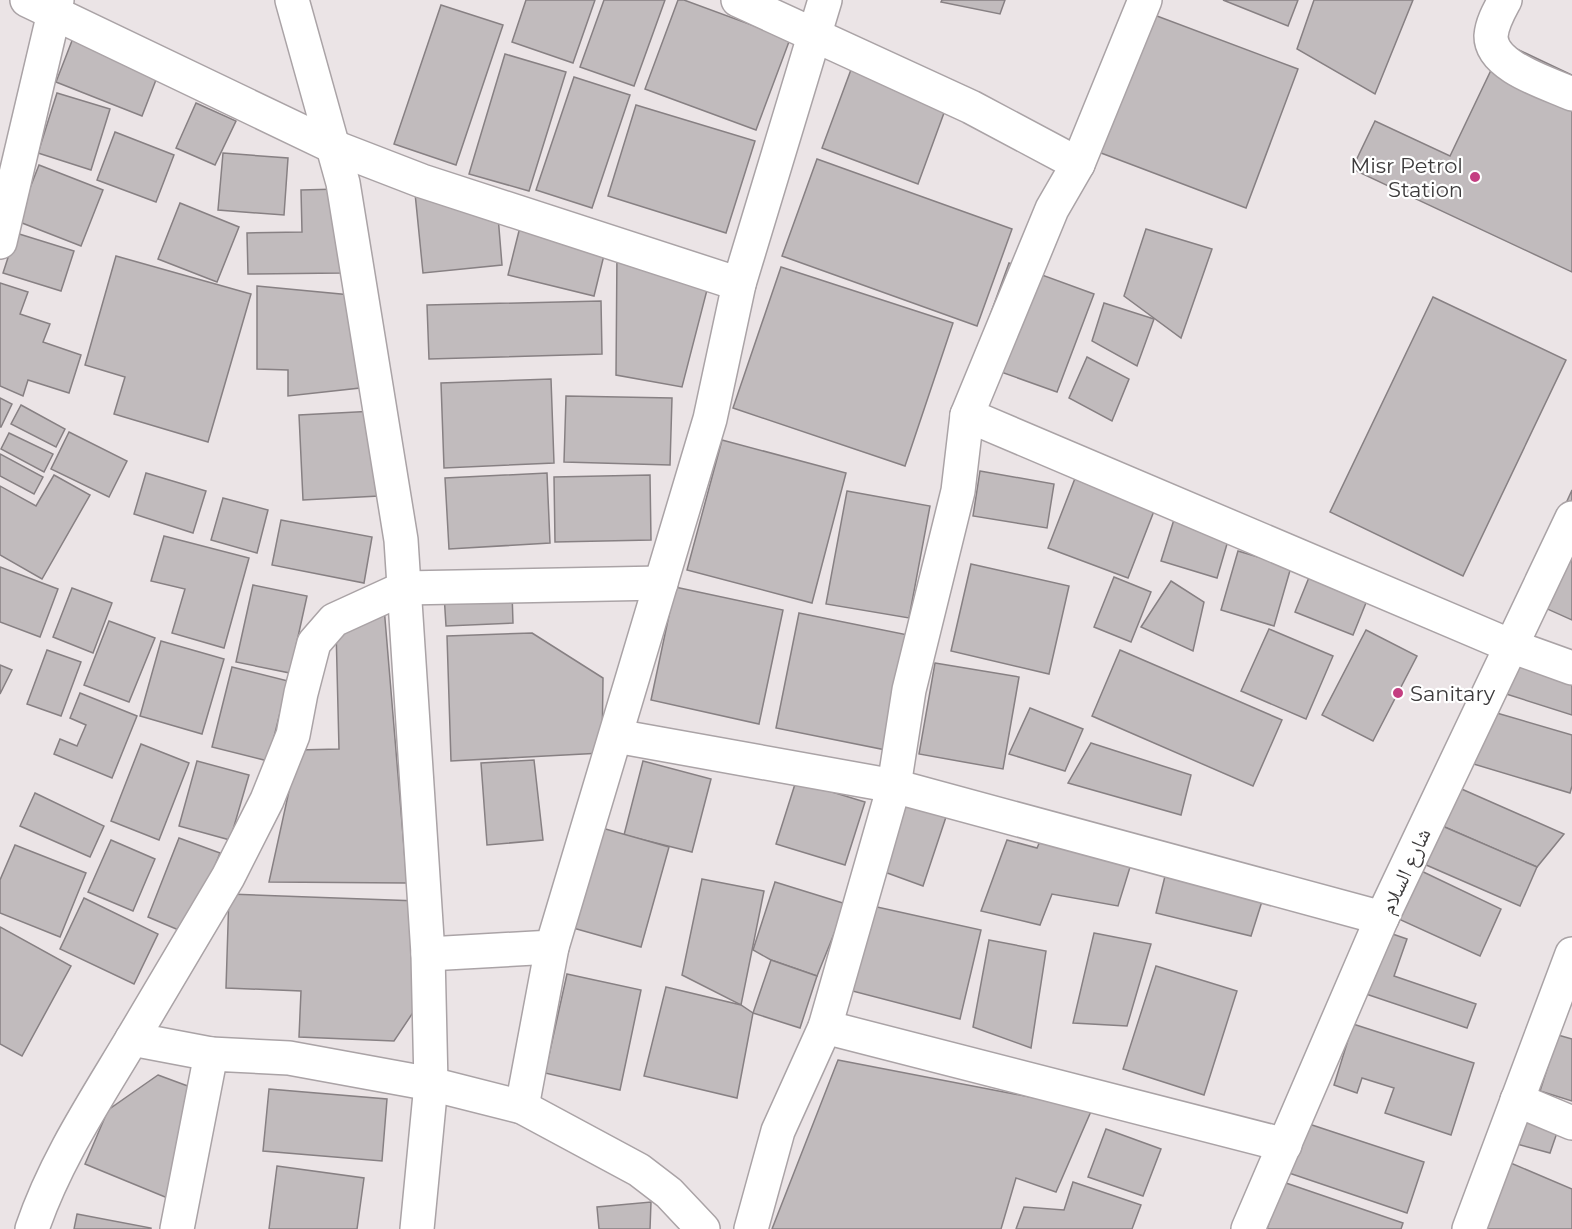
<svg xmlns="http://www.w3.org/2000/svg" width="1572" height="1229" font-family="Montserrat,'Noto Naskh Arabic',sans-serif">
  <rect width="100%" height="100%" fill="#ebe4e6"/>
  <g fill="#c1bbbd" stroke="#878083" stroke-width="1.5">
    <polygon points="526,0 595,0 573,63 512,42"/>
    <polygon points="604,0 665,0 634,86 580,67"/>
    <polygon points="678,0 684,0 790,39 756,130 645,89"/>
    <polygon points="942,0 1005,0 1000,14 941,2"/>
    <polygon points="1223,0 1298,0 1288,26"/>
    <polygon points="1314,0 1413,0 1375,94 1297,49"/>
    <polygon points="441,5 503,25 456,165 394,144"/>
    <polygon points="1133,7 1298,69 1246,208 1080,145"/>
    <polygon points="75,33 161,67 142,116 56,82"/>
    <polygon points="1504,43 1572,75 1572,272 1352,169 1375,121 1450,156"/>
    <polygon points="505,54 566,72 529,191 469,174"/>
    <polygon points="852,67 948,102 918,184 822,148"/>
    <polygon points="574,77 630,95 592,208 536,190"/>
    <polygon points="57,93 110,109 91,170 38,153"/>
    <polygon points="196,103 236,121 215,165 176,148"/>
    <polygon points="636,105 755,141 726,233 608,196"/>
    <polygon points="115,132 174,155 156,202 97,180"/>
    <polygon points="223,153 288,158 284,215 218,210"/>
    <polygon points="817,159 1012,229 977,326 782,256"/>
    <polygon points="39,165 103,190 81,246 17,221"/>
    <polygon points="339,189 341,273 248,274 247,233 302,232 301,190"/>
    <polygon points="415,193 498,216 502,265 423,273"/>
    <polygon points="180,203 239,227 217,282 158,259"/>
    <polygon points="520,227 606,247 594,296 508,275"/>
    <polygon points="1146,229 1212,249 1181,338 1124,296"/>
    <polygon points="16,233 74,251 61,291 3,273"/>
    <polygon points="617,251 707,290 682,387 616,375"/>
    <polygon points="116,256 251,294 208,442 114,414 125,377 85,365"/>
    <polygon points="1009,263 1094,294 1057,392 973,362"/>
    <polygon points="781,267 953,323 905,466 733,408"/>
    <polygon points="0,283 28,292 20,314 50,324 43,342 81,355 69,393 28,380 23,396 0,386"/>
    <polygon points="257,286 351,295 360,388 288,396 288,370 257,369"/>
    <polygon points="1433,297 1566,360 1463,576 1330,512"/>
    <polygon points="601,301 602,354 429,359 427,305"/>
    <polygon points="1104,303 1154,319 1137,366 1092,341"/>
    <polygon points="1087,357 1129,379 1112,421 1069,398"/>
    <polygon points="551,379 554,463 444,468 441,383"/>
    <polygon points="566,396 672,398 670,465 564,462"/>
    <polygon points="0,398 12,404 1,427 0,427"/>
    <polygon points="21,405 65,429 56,447 11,424"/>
    <polygon points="375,411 379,496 303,500 299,415"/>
    <polygon points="69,432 127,461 109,497 51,469"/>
    <polygon points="9,433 53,454 44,472 1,449"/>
    <polygon points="722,440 846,473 812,603 687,570"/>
    <polygon points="0,454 43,477 34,494 0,476"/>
    <polygon points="1081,463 1161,493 1128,578 1048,548"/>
    <polygon points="980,471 1054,484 1047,528 973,516"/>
    <polygon points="146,473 206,491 193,533 134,514"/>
    <polygon points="547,473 550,543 449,549 445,478"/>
    <polygon points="54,475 90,495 42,579 0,555 0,486 36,506"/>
    <polygon points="650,475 651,540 555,542 554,477"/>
    <polygon points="1572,490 1572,620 1523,598"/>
    <polygon points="847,491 930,506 909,618 826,604"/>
    <polygon points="223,498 268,510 257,553 211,540"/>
    <polygon points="1177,510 1232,527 1217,578 1161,561"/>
    <polygon points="281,520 372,537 364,583 272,565"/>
    <polygon points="164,536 249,558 224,648 172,633 185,589 151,581"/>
    <polygon points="1238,551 1291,567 1274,626 1221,610"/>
    <polygon points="971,564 1069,586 1049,674 951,651"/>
    <polygon points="1314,565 1372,588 1353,635 1295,612"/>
    <polygon points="0,567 58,589 40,637 0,622"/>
    <polygon points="1114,577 1151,592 1131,642 1094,627"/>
    <polygon points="1171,581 1204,602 1193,651 1141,627"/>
    <polygon points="253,585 307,596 290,673 236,662"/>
    <polygon points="675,587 783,610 759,724 651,700"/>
    <polygon points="72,588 112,603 93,653 53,637"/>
    <polygon points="512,592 513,623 446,626 444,594"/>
    <polygon points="384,607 407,883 269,882 298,750 339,749 336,628"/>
    <polygon points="799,613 908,635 886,750 776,728"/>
    <polygon points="109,621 155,638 129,702 84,685"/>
    <polygon points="1269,629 1333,656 1306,719 1241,691"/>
    <polygon points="1366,630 1417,656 1373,741 1322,715"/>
    <polygon points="532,633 603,678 602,753 451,761 447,636"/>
    <polygon points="161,641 224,659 202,734 140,716"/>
    <polygon points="47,650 81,662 61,716 27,704"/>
    <polygon points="1120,650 1282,720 1253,786 1092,716"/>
    <polygon points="1515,656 1572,674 1572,715 1503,693"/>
    <polygon points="935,663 1019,677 1003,769 919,754"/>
    <polygon points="0,665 12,670 0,694"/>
    <polygon points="232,667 288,681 268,761 212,747"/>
    <polygon points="80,693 137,716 112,778 54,754 60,739 77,746 86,725 70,718"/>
    <polygon points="1030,708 1083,729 1065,771 1009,754"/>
    <polygon points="1483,709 1572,735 1572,786 1570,793 1467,762"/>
    <polygon points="1091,743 1191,775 1181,815 1068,783"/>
    <polygon points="141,744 189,763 159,840 111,821"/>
    <polygon points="534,760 543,840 487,845 481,763"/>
    <polygon points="197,761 249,775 230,840 179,826"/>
    <polygon points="643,761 711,779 692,852 624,835"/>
    <polygon points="796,781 865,802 845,865 776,844"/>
    <polygon points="1457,787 1564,834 1537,867 1440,825"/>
    <polygon points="35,793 104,826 90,857 20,826"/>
    <polygon points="899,795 949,808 923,886 879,870"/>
    <polygon points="1440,825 1537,867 1520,906 1424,864"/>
    <polygon points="602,828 669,847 641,947 573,928"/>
    <polygon points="1046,828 1135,851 1118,906 1052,894 1040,925 981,911 1007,840 1037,848"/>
    <polygon points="179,838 220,853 188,934 148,917"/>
    <polygon points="111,840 155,859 133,911 88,892"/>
    <polygon points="15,845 86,873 60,937 0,913 0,880"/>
    <polygon points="1167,868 1264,895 1251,936 1156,913"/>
    <polygon points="1415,868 1501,909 1480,956 1392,916"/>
    <polygon points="702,879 764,891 741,1005 682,975"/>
    <polygon points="775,882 846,904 817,976 771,960 753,950"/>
    <polygon points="229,894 418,901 414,1011 394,1041 299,1037 301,991 226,988"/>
    <polygon points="84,898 158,934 134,984 60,949"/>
    <polygon points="868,905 981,930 960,1019 841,988"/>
    <polygon points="0,927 71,966 22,1056 0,1044"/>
    <polygon points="1381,930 1407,939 1394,976 1476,1004 1467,1028 1360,992"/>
    <polygon points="1094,933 1151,944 1127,1026 1073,1023"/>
    <polygon points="989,940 1046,951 1031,1048 973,1027"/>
    <polygon points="771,960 817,976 800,1028 753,1013"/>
    <polygon points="1156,966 1237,991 1204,1095 1123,1069"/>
    <polygon points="567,974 641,990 620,1090 545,1073"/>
    <polygon points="666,987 741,1005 753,1013 737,1098 644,1076"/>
    <polygon points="1353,1024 1474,1063 1451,1135 1385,1113 1394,1088 1362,1078 1357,1093 1334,1085"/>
    <polygon points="1558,1035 1572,1039 1572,1101 1540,1091"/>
    <polygon points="838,1060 1092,1109 1056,1192 1016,1178 1001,1229 772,1229"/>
    <polygon points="158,1075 212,1095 170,1199 85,1164 108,1110"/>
    <polygon points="269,1089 387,1099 382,1161 263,1151"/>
    <polygon points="1527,1111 1560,1124 1550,1153 1513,1143"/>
    <polygon points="1306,1123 1424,1162 1407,1213 1289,1173"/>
    <polygon points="1106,1129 1161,1149 1143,1196 1088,1177"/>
    <polygon points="1506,1161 1572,1189 1572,1229 1478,1229"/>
    <polygon points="277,1166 364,1178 357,1229 269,1229"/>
    <polygon points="1073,1182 1141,1205 1132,1229 1016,1229 1024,1207 1064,1210"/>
    <polygon points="1283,1182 1403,1223 1401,1229 1267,1229"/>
    <polygon points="651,1202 650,1229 599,1229 597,1207"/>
    <polygon points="77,1214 151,1228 151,1229 74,1229"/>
  </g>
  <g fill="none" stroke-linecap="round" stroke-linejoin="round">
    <defs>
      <g id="minor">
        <polyline points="27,0 334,147 422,181 739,284"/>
        <polyline points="292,0 343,183 401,540 428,954 431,1084 417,1229"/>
        <polyline points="738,0 971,107 1078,164"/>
        <polyline points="1145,0 1078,164 1052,209 967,415 1511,646 1572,668"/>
        <path d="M 1505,0 C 1499,11 1492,23 1491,36 C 1491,67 1548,83 1572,94"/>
        <polyline points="0,242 57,0"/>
        <polyline points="616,736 894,786 1382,918"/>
        <polyline points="428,954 552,947 710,419 739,284 825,0"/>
        <polyline points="825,1027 1285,1145"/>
        <polyline points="211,1054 132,1039 228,877 267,800 293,735 301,693 314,643 334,620 404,588 661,583"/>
        <polyline points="1517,1100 1572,1123"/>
        <polyline points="522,1107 552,947"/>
        <path d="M 32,1229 C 55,1161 95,1101 132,1039"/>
        <polyline points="177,1229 211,1054 289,1058 431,1084 522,1107 639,1170 669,1193 703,1229"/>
        <polyline points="751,1229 778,1131 825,1027 894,786 909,690 958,491 967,415"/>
        <polyline points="1248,1229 1382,918 1572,518"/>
        <polyline points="1469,1229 1572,954"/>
      </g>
    </defs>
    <use href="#minor" stroke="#aaa3a6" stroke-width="36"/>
    <use href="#minor" stroke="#fff" stroke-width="33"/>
  </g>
  <g fill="#c43e81" stroke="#fff" stroke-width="2">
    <circle cx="1475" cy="177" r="6"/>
    <circle cx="1398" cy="693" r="6"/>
  </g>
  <g text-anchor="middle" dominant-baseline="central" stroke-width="4.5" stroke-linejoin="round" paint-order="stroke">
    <g font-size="21" fill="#3c3a3b" stroke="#fff" text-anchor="end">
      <text x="1463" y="165">Misr Petrol<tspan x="1463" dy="24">Station</tspan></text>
      <text x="1410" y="693" text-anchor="start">Sanitary</text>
    </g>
    <g font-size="21" fill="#3c3a3b" stroke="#fff">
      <text transform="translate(1405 871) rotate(-65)">شارع السلام</text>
    </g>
  </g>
</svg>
